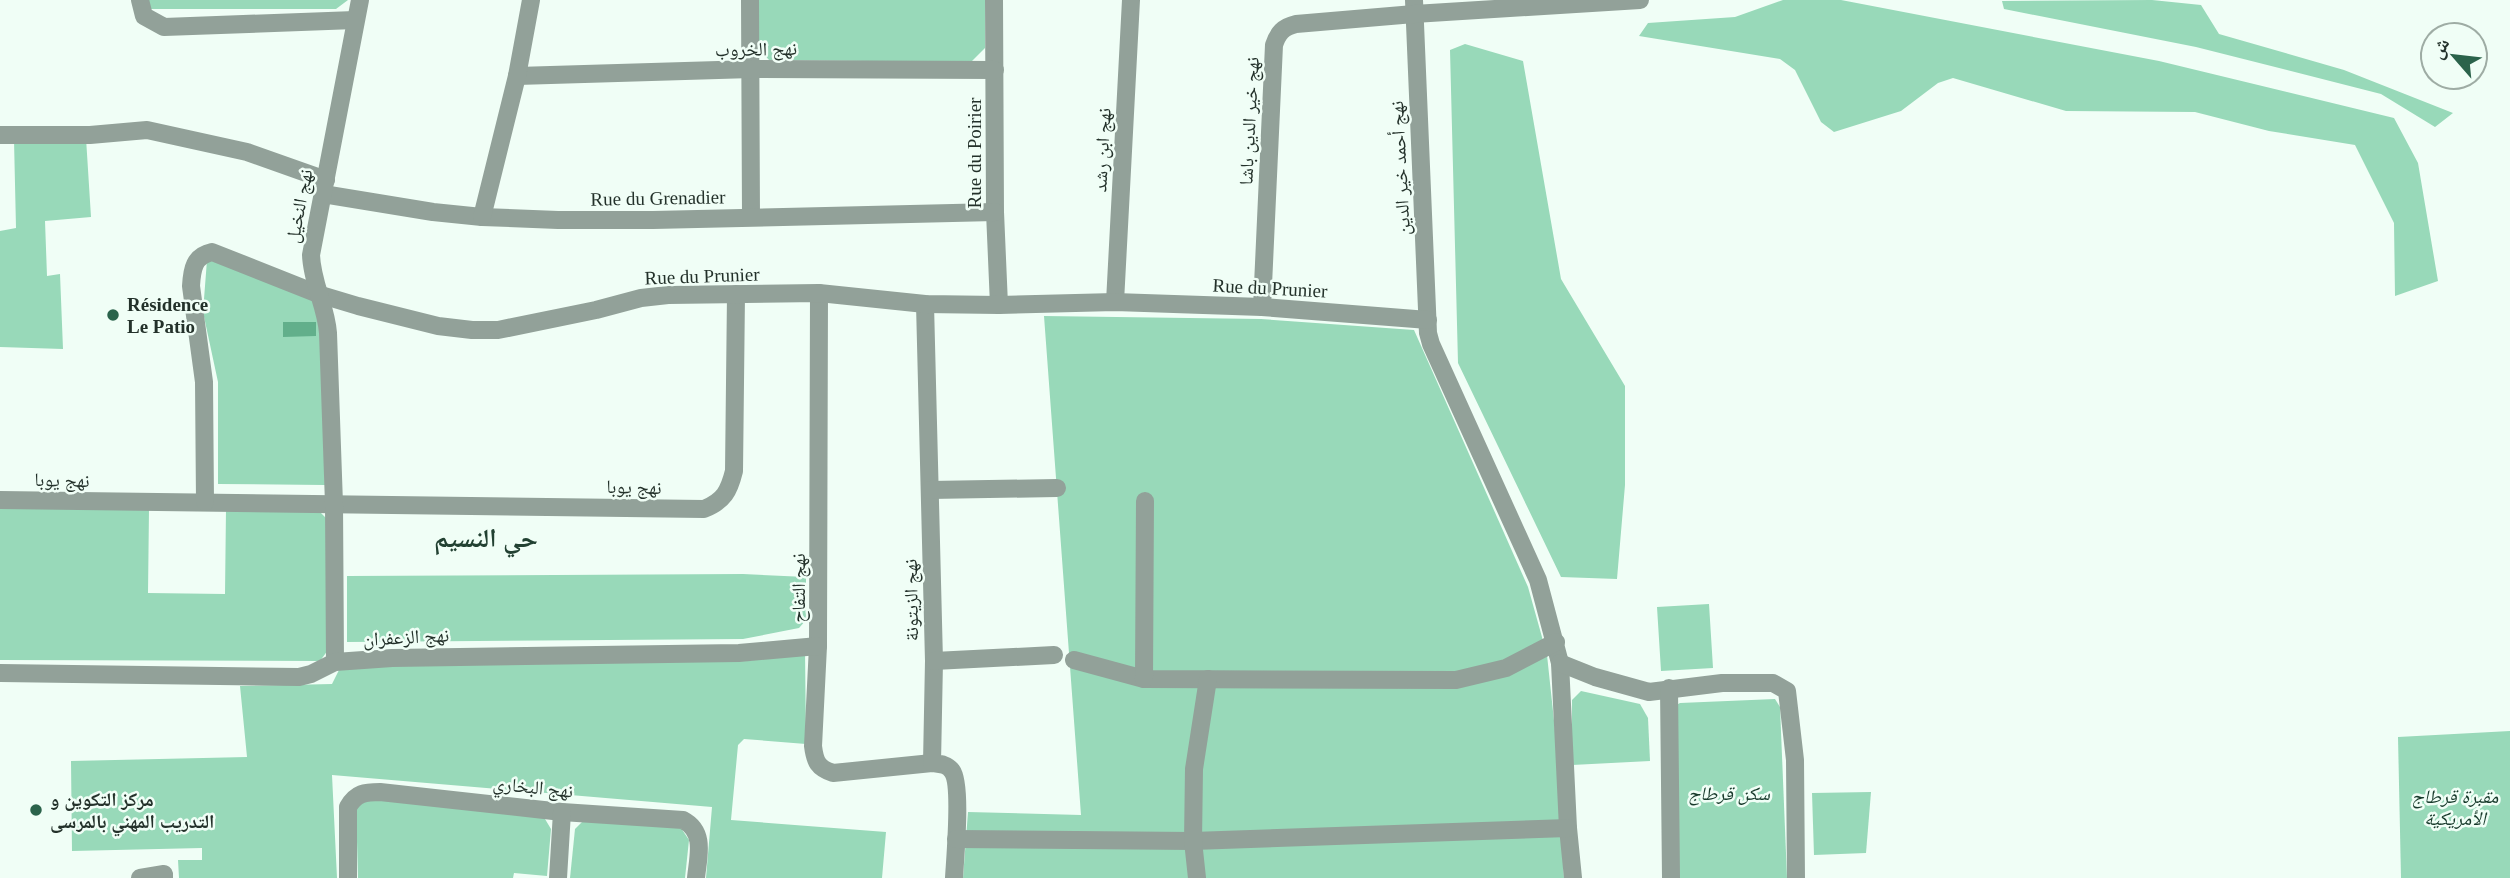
<svg xmlns="http://www.w3.org/2000/svg" width="2510" height="878" font-family="'Times New Roman','Noto Naskh Arabic',serif">
  <rect width="100%" height="100%" fill="#f0fef6"/>
  <g fill="#98d9b9">
    <polygon points="146,0 348,0 336,9 146,9"/>
    <polygon points="758,0 985,0 985,48 971,62 769,60 759,49"/>
    <polygon points="1783,0 1841,0 2159,61 2394,118 2418,163 2438,281 2395,296 2394,223 2355,145 2269,131 2195,112 2066,111 1953,78 1938,83 1901,111 1834,132 1821,122 1795,70 1780,59 1639,36 1648,23 1735,17"/>
    <polygon points="2152,0 2201,5 2219,34 2344,70 2453,113 2435,127 2381,94 2196,47 2004,9 2002,1"/>
    <polygon points="1465,44 1523,61 1561,279 1625,386 1625,485 1617,579 1561,577 1458,363 1450,50"/>
    <polygon points="86,138 91,217 45,221 47,276 60,274 63,349 0,347 0,231 16,228 14,140"/>
    <polygon points="207,260 242,267 319,300 325,485 218,484 218,382 203,312"/>
    <polygon points="1044,316 1261,319 1414,330 1528,587 1547,655 1555,730 1564,878 963,878 968,812 1081,815"/>
    <polygon points="0,508 149,509 148,593 225,594 226,509 317,509 330,522 328,650 320,661 0,660"/>
    <polygon points="743,574 806,577 806,620 799,628 743,639 347,642 347,576"/>
    <polygon points="1709,604 1713,668 1661,671 1657,607"/>
    <polygon points="805,649 806,744 744,739 738,745 731,820 886,832 882,878 706,878 712,807 332,775 337,878 179,878 178,860 202,860 202,848 72,851 71,761 247,757 240,686 332,684 340,668 385,666 748,661"/>
    <polygon points="1581,691 1640,704 1648,718 1650,761 1572,765 1572,700"/>
    <polygon points="1775,699 1780,707 1787,878 1677,878 1671,708 1680,703"/>
    <polygon points="2510,731 2510,878 2401,878 2398,737"/>
    <polygon points="1871,792 1866,853 1814,855 1812,793"/>
    <polygon points="368,799 542,814 551,829 547,876 514,873 513,878 358,878 356,805"/>
    <polygon points="585,819 681,828 689,840 685,878 570,878 575,829"/>
  </g>
  <polygon fill="#62af8b" points="283,322 316,322 316,336 283,337"/>
  <g fill="none" stroke-linecap="round" stroke-linejoin="round">
    <g stroke="#92a199" stroke-width="18">
      <polyline points="140,0 144,16 164,27 355,20"/>
      <polyline points="750,0 751,216"/>
      <polyline points="994,0 995,212 999,305"/>
      <polyline points="1414,0 1428,333 1431,344 1538,580 1560,663 1568,828 1573,878"/>
      <polyline points="517,76 752,69 995,70"/>
      <polyline points="0,135 90,135 147,130 247,152 326,180"/>
      <polyline points="323,194 433,212 482,217 558,220 653,220 995,212"/>
      <polyline points="482,217 517,76 531,0"/>
      <path d="M 819,293 L 818,646 L 813,746 C 815,762 818,768 833,773 L 932,763"/>
      <polyline points="1115,302 1131,0"/>
      <path d="M 925,304 L 934,661 L 932,763 C 940,764 947,764 952,771 C 962,784 955,859 954,878"/>
      <path d="M 1262,307 L 1274,45 C 1278,33 1283,27 1296,24 L 1414,14 L 1640,0"/>
      <polyline points="930,490 1057,488"/>
      <path d="M 0,500 L 704,509 C 724,501 729,491 734,471 L 736,294"/>
      <path d="M 205,502 L 204,382 L 191,286 C 192,269 194,256 212,252 L 318,294 L 358,306 L 438,326 L 472,330 L 498,330 L 596,310 L 641,298 L 668,295 L 819,293 L 925,304 L 999,305 L 1115,302 L 1262,307 L 1428,320"/>
      <polyline points="1074,660 1144,679 1456,680 1506,668 1556,642"/>
      <polyline points="934,661 1054,655"/>
      <path d="M 335,662 L 334,504 L 328,333 C 326,306 312,283 311,255 L 360,0"/>
      <polyline points="1560,663 1595,677 1649,692 1722,683 1773,683 1787,691 1795,760 1796,878"/>
      <polyline points="0,673 299,677 311,674 335,662 392,658 739,653 818,646"/>
      <polyline points="1144,679 1145,501"/>
      <polyline points="1669,688 1671,878"/>
      <polyline points="956,839 1193,841 1568,828"/>
      <polyline points="140,878 164,874 164,878"/>
      <path d="M 348,878 L 348,807 C 356,793 365,792 380,792 L 562,812 L 683,820 C 706,832 698,857 696,878"/>
      <polyline points="558,878 562,812"/>
      <polyline points="1197,878 1193,841 1194,769 1208,679"/>
    </g>
  </g>
  <g fill="#2b634b" stroke="#f0fef6" stroke-width="2.5">
    <circle cx="113" cy="315" r="7"/>
    <circle cx="36" cy="810" r="7"/>
  </g>
  <g text-anchor="middle" dominant-baseline="central" stroke-width="5" stroke-linejoin="round" paint-order="stroke">
    <g font-size="19" fill="#23312a" stroke="#f0fef6">
      <text transform="translate(756 49) rotate(-1)">نهج الخروب</text>
      <text transform="translate(1249 121) rotate(-87)">نهج خير الدين باشا</text>
      <text transform="translate(1102 150) rotate(-87)">نهج ابن رشد</text>
      <text transform="translate(974 153) rotate(-90)">Rue du Poirier</text>
      <text transform="translate(1400 168) rotate(-93)">نهج أحمد خير الدين</text>
      <text transform="translate(658 198) rotate(-1)">Rue du Grenadier</text>
      <text transform="translate(299 206) rotate(-79)">نهج النخيل</text>
      <text transform="translate(702 276) rotate(-2)">Rue du Prunier</text>
      <text transform="translate(1270 288) rotate(3)">Rue du Prunier</text>
      <text transform="translate(62 480) rotate(1)">نهج يوبا</text>
      <text transform="translate(634 487) rotate(1)">نهج يوبا</text>
      <text transform="translate(798 588) rotate(-90)">نهج التفاح</text>
      <text transform="translate(911 600) rotate(-91)">نهج الزيتونة</text>
      <text transform="translate(406 637) rotate(-3)">نهج الزعفران</text>
      <text transform="translate(533 787) rotate(6)">نهج البخاري</text>
    </g>
    <g font-size="19" font-weight="bold" fill="#23312a" stroke="#f0fef6" text-anchor="start">
      <text x="127" y="304">Résidence<tspan x="127" dy="22">Le Patio</tspan></text>
      <text x="50" y="799">مركز التكوين و<tspan x="50" dy="22">التدريب المهني بالمرسى</tspan></text>
    </g>
    <g font-size="19" font-style="italic" fill="#173a2b" stroke="#f0fef6">
      <text x="1729" y="793">سكن قرطاج</text>
      <text x="2455" y="796">مقبرة قرطاج<tspan x="2455" dy="22">الأمريكية</tspan></text>
    </g>
    <g font-size="26" font-weight="bold" fill="#224132" stroke="#f0fef6">
      <text x="486" y="538">حي النسيم</text>
    </g>
  </g>
  <g transform="translate(2454 56) rotate(298)"><circle r="33" fill="#f0fef6" stroke="#9eaca4" stroke-width="2"/>
  <path d="M0-5L12 26L0 18L-12 26Z" fill="#2b634b"/>
  <text y="-10" font-size="19" font-weight="bold" text-anchor="middle" fill="#23312a">ش</text>
  </g>
</svg>
